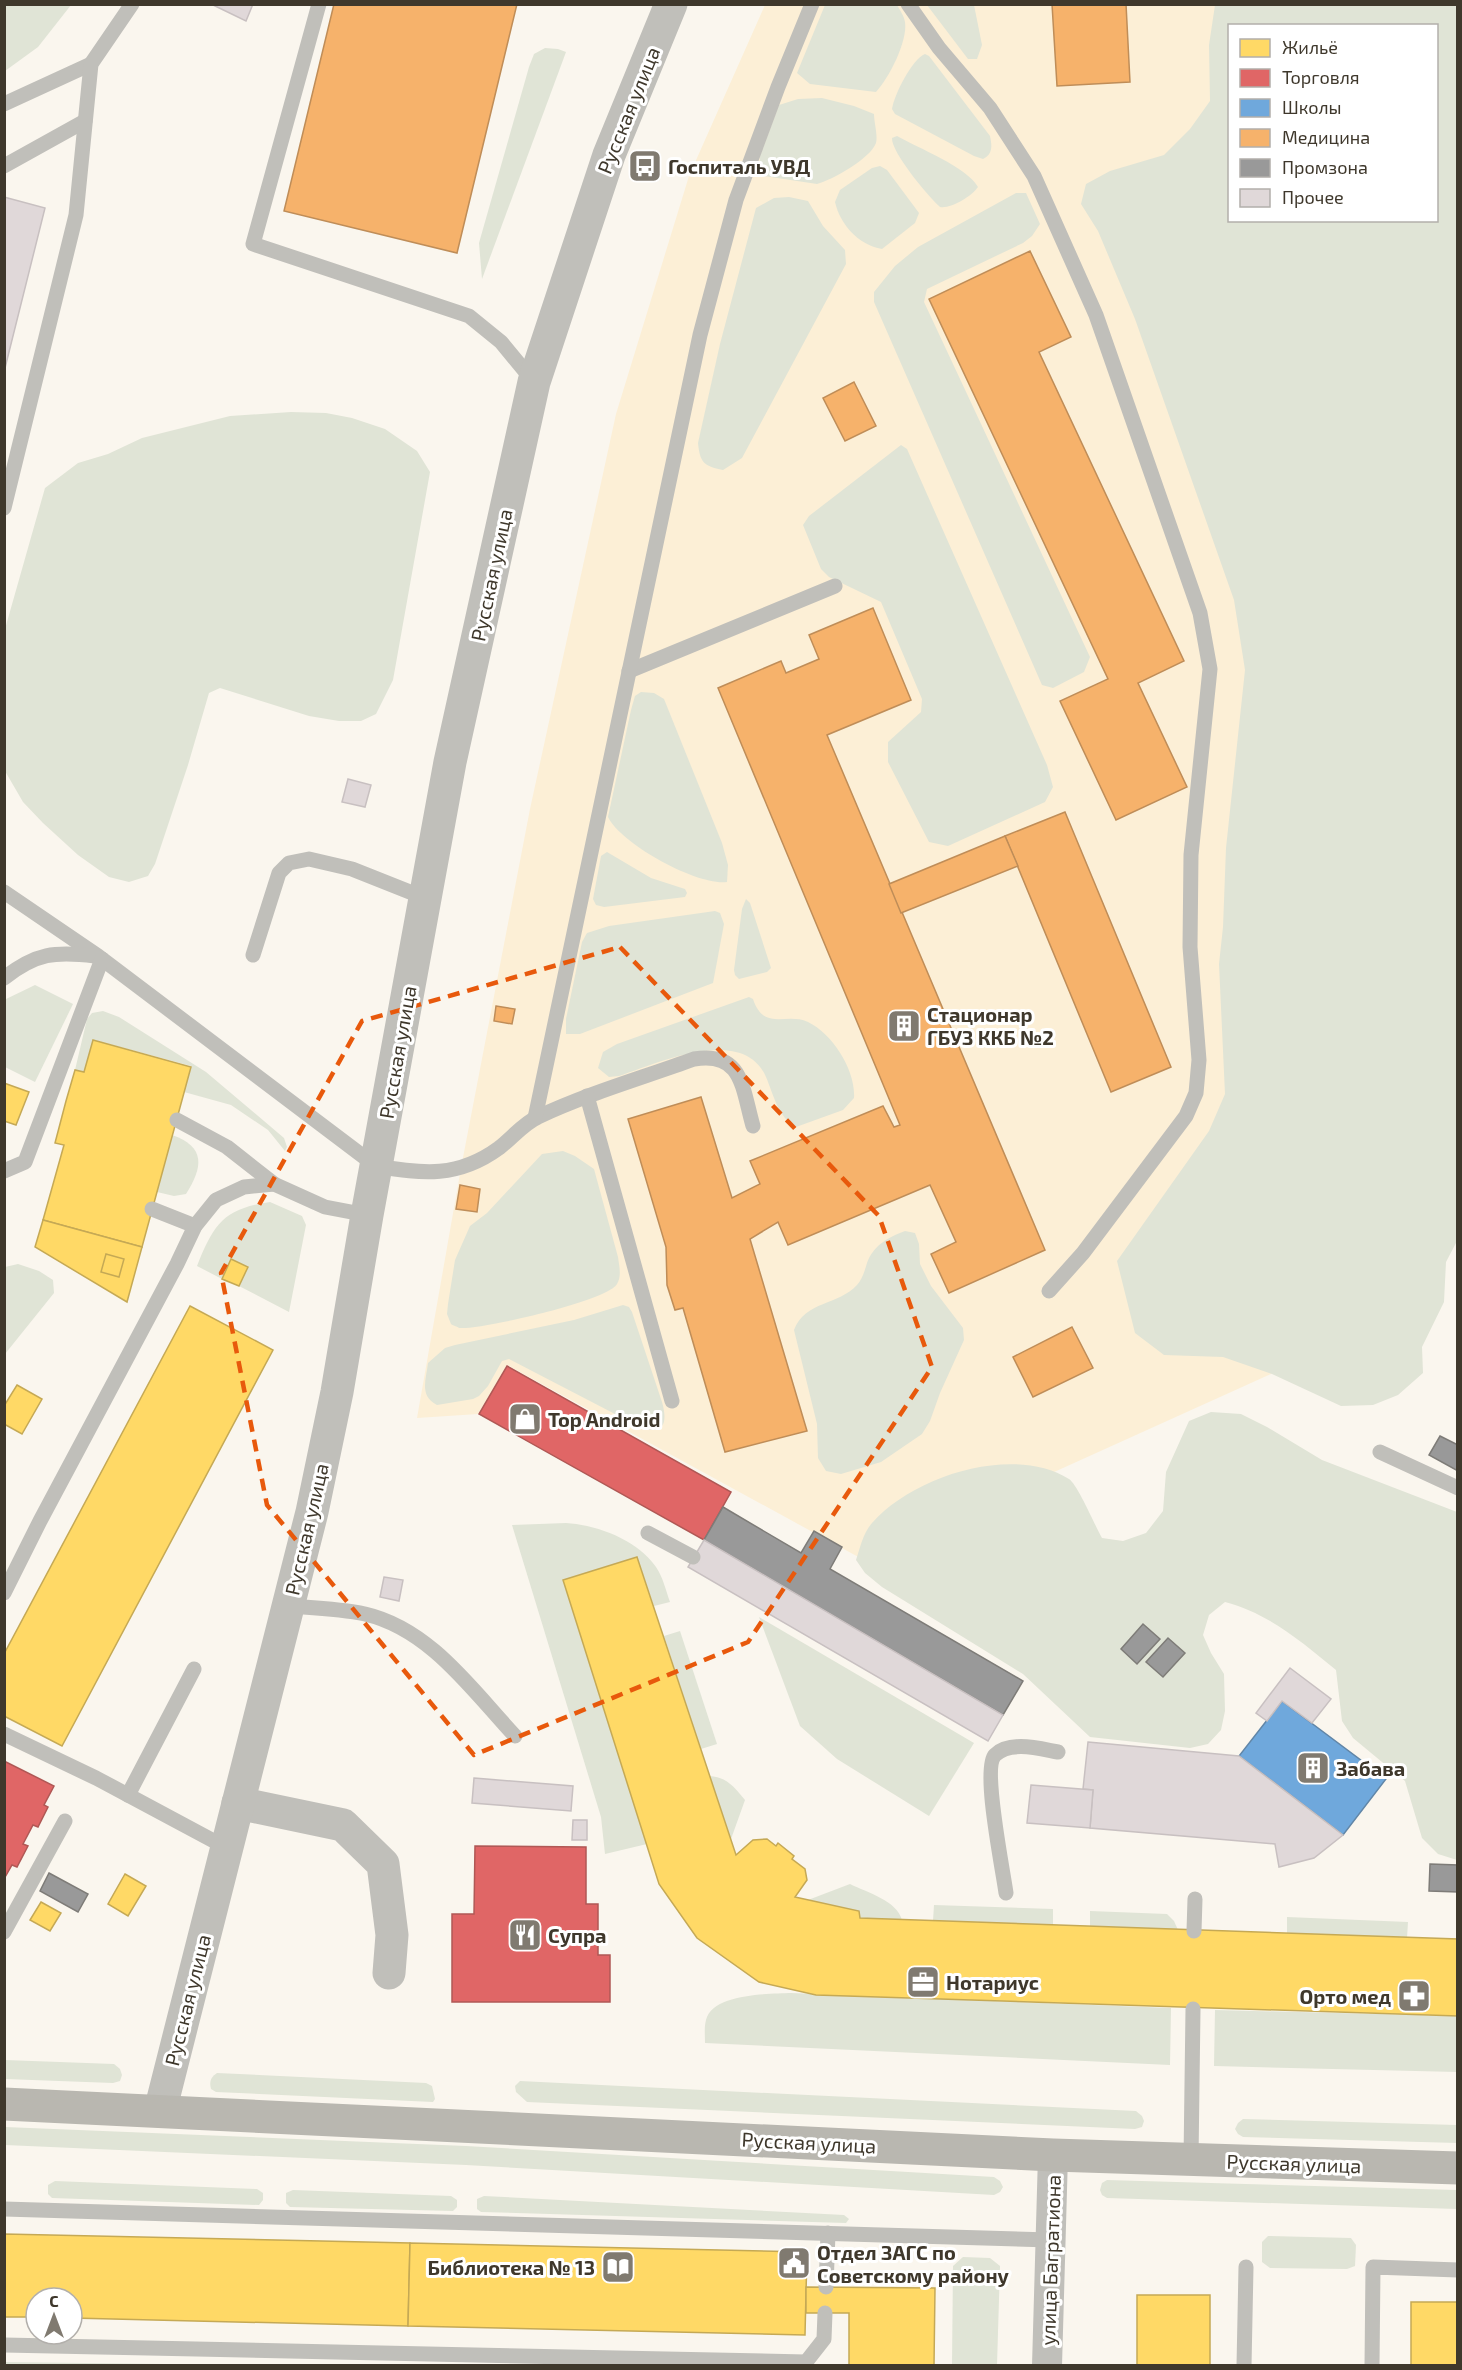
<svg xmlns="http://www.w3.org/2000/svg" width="1462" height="2370" font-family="'Exo 2',sans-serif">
  <rect width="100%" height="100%" fill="#faf6ee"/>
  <polygon fill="#fcefd6" points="765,5 1447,5 1230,26 1230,220 1368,1330 862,1559 507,1365 478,1414 417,1418 461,1168 530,809 616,414 689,176"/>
  <g fill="#e0e4d6" fill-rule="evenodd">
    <polygon points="5,4 71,4 71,5 38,47 5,71"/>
    <path d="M 825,5 L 897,5 C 900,10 904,16 905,22 C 908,41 889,78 876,92 L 810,84 L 797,73 Z"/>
    <polygon points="927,5 974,5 982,45 977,59 968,59"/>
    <path d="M 1215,5 L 1457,5 L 1457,1241 L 1446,1262 L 1444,1302 L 1422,1347 L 1423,1373 L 1398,1395 L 1373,1405 L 1341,1406 L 1272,1374 L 1223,1357 L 1164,1355 L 1135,1333 L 1117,1261 L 1209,1131 L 1225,1094 L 1219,964 L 1223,927 L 1226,848 L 1245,670 L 1234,600 L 1135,319 L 1098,231 L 1081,204 L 1086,184 L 1110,171 L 1164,155 L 1190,129 L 1210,101 L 1209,45 ZM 1230,26 L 1436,26 L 1436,220 L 1230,220 Z"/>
    <polygon points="545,48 558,49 566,52 482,279 479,243 529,67 534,54"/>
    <path d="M 925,54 L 929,56 L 990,136 C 992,146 993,154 983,159 L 974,156 L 895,114 L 892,109 C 894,95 912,59 925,54 Z"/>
    <path d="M 822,98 L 854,106 L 874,114 C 874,122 878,136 876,143 C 870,159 832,180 817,184 L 764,176 L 759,172 L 760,156 L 779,105 L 798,99 Z"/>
    <path d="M 897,136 C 918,148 967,167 978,187 C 972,196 951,209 940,207 C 928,196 891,152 892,138 Z"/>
    <path d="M 880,166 L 887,170 L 919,213 L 915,223 L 882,249 C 858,245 840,224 835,202 L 840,190 L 872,168 Z"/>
    <polygon points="1016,193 1026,193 1040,224 1032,236 1023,243 927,289 924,302 1090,657 1084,672 1053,688 1042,685 874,302 874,292 895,266 918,247"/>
    <path d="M 789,197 L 808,201 L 823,226 L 845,250 L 846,264 L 742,458 L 723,470 C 703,466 700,462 698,443 L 720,344 L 756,208 L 774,198 Z"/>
    <polygon points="291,412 326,413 352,418 385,429 417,451 430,472 393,680 376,714 361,721 339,721 309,716 220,688 209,693 188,765 155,864 148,876 129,882 109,877 78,855 43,823 23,802 5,771 5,629 45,488 78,463 108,454 142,438 230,416"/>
    <polygon points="901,445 907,449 1047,765 1053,787 1045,802 948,846 929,842 888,762 888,742 921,712 922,699 881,602 829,577 821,569 803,525 809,516"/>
    <path d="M 641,692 L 654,693 L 664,699 L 722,843 L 728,865 L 727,882 C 697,886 621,844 608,817 L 631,710 L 635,696 Z"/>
    <polygon points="607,852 651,878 685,889 687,893 685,897 604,907 596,905 593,899 601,856"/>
    <polygon points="746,899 750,903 771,968 767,972 739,979 735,975 734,970 742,909"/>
    <polygon points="715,911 720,913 724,924 713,983 580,1034 566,1034 566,1019 582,942 587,933 609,926"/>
    <polygon points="35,985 73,1004 35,1082 5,1067 4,1000"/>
    <path d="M 749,997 L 753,999 C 764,1032 786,1012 808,1022 C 833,1034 856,1071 854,1098 L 843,1110 L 796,1127 C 778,1117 774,1096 766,1077 C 743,1024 658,1063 619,1076 L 609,1077 L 598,1068 L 603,1052 L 617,1044 Z"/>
    <polygon points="103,1011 119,1017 206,1072 284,1138 287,1147 285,1151 268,1130 231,1105 184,1092 191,1066 94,1040 84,1072 75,1070 87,1019 92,1013"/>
    <path d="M 172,1135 C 206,1147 203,1167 186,1194 L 174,1196 L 157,1192 Z"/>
    <path d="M 563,1151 L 575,1156 L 594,1169 L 618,1257 C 619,1265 622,1276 617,1284 C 608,1301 480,1330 459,1328 C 458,1327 452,1325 451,1324 L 447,1314 L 448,1304 L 455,1260 L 470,1226 L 487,1213 L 542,1154 Z"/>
    <path d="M 270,1202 L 302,1216 L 306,1225 L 289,1312 L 239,1286 L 247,1267 L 231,1259 L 222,1279 L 197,1266 C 214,1224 223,1209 270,1202 Z"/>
    <path d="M 905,1231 L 915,1233 L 919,1244 L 920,1264 L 931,1286 L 963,1328 L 964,1340 L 940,1393 L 930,1421 L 922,1434 L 881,1462 L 841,1474 L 826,1471 L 818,1458 L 817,1424 L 794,1330 C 805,1301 839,1305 857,1285 C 862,1280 865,1270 867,1263 C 873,1246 888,1237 905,1231 Z"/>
    <polygon points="18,1264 39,1271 53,1280 54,1293 5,1354 5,1267"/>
    <path d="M 623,1305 L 629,1307 L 632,1312 L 662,1402 C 668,1423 664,1436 640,1427 L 509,1359 L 502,1361 L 488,1386 L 479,1396 L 473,1399 L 437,1405 C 419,1396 426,1380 428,1363 L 445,1348 L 455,1345 L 574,1320 Z"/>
    <path d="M 1211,1412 L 1241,1414 L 1267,1427 L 1322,1460 L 1457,1512 L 1457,1860 L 1438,1854 L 1422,1838 L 1405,1781 L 1353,1738 L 1342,1721 L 1336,1670 C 1302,1642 1268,1613 1225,1602 L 1209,1615 L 1203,1635 L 1211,1653 L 1224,1674 L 1225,1711 L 1221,1730 L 1208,1744 L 1190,1748 L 1090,1737 L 1023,1674 L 882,1587 L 865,1573 L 856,1560 C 860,1548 863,1533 872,1523 C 913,1476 1013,1444 1069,1479 C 1078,1485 1095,1526 1102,1538 L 1123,1541 L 1146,1533 L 1163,1511 L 1166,1472 L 1189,1421 Z"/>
    <path d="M 566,1523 C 598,1525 637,1540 656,1567 C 663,1577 666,1591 670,1602 L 654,1606 L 637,1557 L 563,1580 L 647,1844 L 605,1854 L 601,1817 L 512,1525 Z"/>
    <polygon points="759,1617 974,1743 929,1816 837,1759 800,1726"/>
    <polygon points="680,1631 717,1744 701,1749 664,1636"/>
    <path d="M 709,1776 C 727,1777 734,1787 745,1800 L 731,1839 Z"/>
    <path d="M 850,1884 C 868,1893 896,1900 902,1920 L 860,1918 L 859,1911 L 808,1900 Z"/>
    <polygon points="934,1905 1053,1909 1053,1926 933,1921"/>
    <polygon points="1090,1911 1167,1914 1174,1921 1178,1930 1090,1927"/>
    <polygon points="1287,1917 1408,1922 1407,1938 1287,1933"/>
    <path d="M 791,1993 L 1171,2008 L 1170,2065 L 705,2043 C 705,2036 704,2027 706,2020 C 713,1993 769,1994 791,1993 Z"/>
    <polygon points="1215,2010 1457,2016 1457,2072 1214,2066"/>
    <polygon points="5,2060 114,2064 120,2069 122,2075 120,2081 113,2083 5,2079"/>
    <path d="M 217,2073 L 426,2083 L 432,2086 L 435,2099 L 433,2102 L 216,2092 L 211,2089 C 209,2081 211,2077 217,2073 Z"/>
    <polygon points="520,2081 1136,2111 1142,2116 1144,2121 1142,2127 1135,2129 527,2102 516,2092 515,2086"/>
    <polygon points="1243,2119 1457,2125 1457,2143 1243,2137 1238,2134 1235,2129 1238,2123"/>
    <polygon points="5,2127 466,2146 994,2177 1000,2181 1003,2187 1000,2192 994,2195 466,2165 5,2145"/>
    <polygon points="1107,2180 1457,2190 1457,2209 1107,2198 1102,2195 1100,2190 1102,2183"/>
    <polygon points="55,2181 257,2189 263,2193 263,2200 259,2205 52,2198 48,2194 48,2185"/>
    <polygon points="293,2190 451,2196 457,2200 457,2207 453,2211 290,2207 286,2203 286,2193"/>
    <polygon points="484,2196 844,2215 849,2219 846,2223 481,2212 477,2209 477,2199"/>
    <polygon points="1268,2236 1351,2238 1356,2245 1355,2266 1347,2269 1270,2268 1262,2262 1262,2242"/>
    <polygon points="963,2257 990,2258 1000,2266 997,2365 952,2365 953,2266"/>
    <polygon points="4,2362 5,2362 245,2365 5,2366"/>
  </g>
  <g fill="#ffd966" stroke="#c5a955" stroke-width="1.5">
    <polygon points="93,1040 191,1067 142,1247 43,1220 64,1145 55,1143 66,1101 75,1070 84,1072"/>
    <polygon points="4,1083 29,1092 16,1125 4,1121"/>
    <polygon points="43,1220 142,1247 127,1302 35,1247"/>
    <polygon points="106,1254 124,1259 119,1277 101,1272"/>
    <polygon points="231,1259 248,1267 239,1286 222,1279"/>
    <polygon points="190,1306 273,1350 62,1746 4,1716 4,1654"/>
    <polygon points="17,1385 42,1399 22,1434 4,1424 4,1406"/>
    <polygon points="637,1557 736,1855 753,1840 767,1839 776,1846 778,1843 794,1856 792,1859 805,1869 807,1880 795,1897 859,1911 860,1918 1458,1939 1458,2016 816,1995 759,1982 697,1938 659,1884 563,1580"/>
    <polygon points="125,1874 146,1886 128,1916 108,1904"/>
    <polygon points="41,1902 61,1913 50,1931 30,1920"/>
    <polygon points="4,2234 410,2243 408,2326 72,2318 72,2298 36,2298 36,2317 4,2317"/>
    <polygon points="410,2243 807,2252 805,2335 408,2326"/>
    <polygon points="806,2287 935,2288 934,2366 849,2366 849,2313 806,2313"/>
    <rect x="1137" y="2295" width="73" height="71"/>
    <rect x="1411" y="2302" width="47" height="64"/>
  </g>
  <g fill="#e06666" stroke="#b05855" stroke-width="1.5">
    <polygon points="507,1366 731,1492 704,1540 479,1414"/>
    <polygon points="4,1761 54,1786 44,1805 48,1807 38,1827 33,1825 23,1844 28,1846 17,1867 12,1865 4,1879"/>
    <polygon points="475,1846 586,1847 586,1904 598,1904 598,1955 610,1955 610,2002 452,2002 452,1914 474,1914"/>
  </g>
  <polygon fill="#6fa8dc" stroke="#6186a7" stroke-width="1.5" points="1282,1701 1386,1779 1343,1835 1239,1756"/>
  <g fill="#f6b26b" stroke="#bf8d58" stroke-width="1.5">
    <polygon points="334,4 517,4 457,253 284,211"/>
    <polygon points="1052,4 1126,4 1130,82 1057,86"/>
    <polygon points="1030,251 1071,337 1039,352 1184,661 1138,683 1187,787 1116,820 1060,701 1108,679 929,299"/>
    <polygon points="854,382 876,426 845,441 823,398"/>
    <polygon points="873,608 911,700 827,735 1045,1250 949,1293 931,1254 956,1242 930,1185 788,1245 778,1222 750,1239 807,1431 725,1452 683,1308 675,1310 667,1285 666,1247 628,1119 701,1097 732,1198 760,1184 750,1161 883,1106 894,1127 900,1125 718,688 781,661 786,673 819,659 809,635"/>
    <polygon points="1065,812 1171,1067 1111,1092 1005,836"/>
    <polygon points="1005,836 1018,866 901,913 889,884"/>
    <polygon points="496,1006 515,1009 512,1024 494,1021"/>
    <polygon points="460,1185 480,1189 477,1212 456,1209"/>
    <polygon points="1072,1327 1093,1368 1033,1397 1013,1357"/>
  </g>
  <g fill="#999" stroke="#7e7c78" stroke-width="1.5">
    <polygon points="1440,1436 1458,1445 1458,1471 1429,1455"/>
    <polygon points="723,1507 801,1553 814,1531 842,1547 830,1569 1023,1681 1003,1715 704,1540"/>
    <polygon points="1143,1624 1160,1639 1137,1664 1121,1649"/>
    <polygon points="1168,1638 1185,1653 1163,1677 1146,1662"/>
    <polygon points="1430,1864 1458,1865 1458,1892 1429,1891"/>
    <polygon points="49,1873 88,1894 78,1912 40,1891"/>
  </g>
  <g fill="#e0d8d9" stroke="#c8c0c1" stroke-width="1.5">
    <polygon points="211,4 253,4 246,21"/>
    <polygon points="4,197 45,208 4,372"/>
    <polygon points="348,779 371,785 365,807 342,802"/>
    <polygon points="704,1540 1003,1715 988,1741 688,1567"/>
    <polygon points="384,1577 403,1580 399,1601 380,1597"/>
    <polygon points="1290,1668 1331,1699 1312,1723 1282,1701 1267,1721 1256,1713"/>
    <polygon points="1088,1742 1239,1756 1343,1835 1314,1858 1279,1867 1275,1844 1090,1828 1093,1790 1083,1789"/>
    <polygon points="474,1778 573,1786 571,1811 472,1803"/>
    <polygon points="1031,1785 1093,1790 1090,1828 1027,1823"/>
    <polygon points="573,1820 587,1820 587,1840 572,1840"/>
  </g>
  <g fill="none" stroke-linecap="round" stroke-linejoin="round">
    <g stroke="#c0bfba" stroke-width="15">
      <polyline points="319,4 253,244 469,316 501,342 534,382"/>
      <polyline points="908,4 939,48 990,108 1034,176 1096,315 1200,613 1210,669 1191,855 1190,947 1199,1060 1196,1093 1186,1116 1083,1253 1049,1291"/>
      <polyline points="4,104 91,64"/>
      <polyline points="4,166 85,121"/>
      <polyline points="4,508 76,215 91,64 132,4"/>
      <polyline points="629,671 835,586"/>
      <path d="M 4,892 L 98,956 L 376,1166 C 423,1174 458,1178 499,1148 C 512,1138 524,1123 538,1117 C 589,1093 642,1078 694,1059 C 743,1051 742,1088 753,1126"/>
      <polyline points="253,955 279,873 289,863 309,859 352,869 425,898"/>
      <path d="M 4,978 C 36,953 55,951 95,956"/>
      <polyline points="587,1096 672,1401"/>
      <polyline points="535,1118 700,335 736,200 778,87 812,4"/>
      <polyline points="177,1120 227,1147 274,1184"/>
      <polyline points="4,1171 25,1162 102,959"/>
      <polyline points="152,1209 195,1226"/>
      <polyline points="1380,1452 1458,1488"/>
      <polyline points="648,1533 693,1557"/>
      <polyline points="4,1593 40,1521 177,1264 195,1226 216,1200 244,1187 274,1184 325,1207 367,1215"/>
      <path d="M 288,1606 C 314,1608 340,1609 365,1614 C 430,1629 472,1690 515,1736"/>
      <polyline points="4,1734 96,1778 225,1847"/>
      <polyline points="128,1795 194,1669"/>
      <path d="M 1006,1893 C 1003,1870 982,1768 995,1755 C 1010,1740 1041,1749 1058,1752"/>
      <polyline points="1194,1931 1195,1899"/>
      <polyline points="4,1932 65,1821"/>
      <polyline points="1191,2160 1193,2009"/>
      <polyline points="4,2209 1050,2240"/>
      <polyline points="826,2287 828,2233"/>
      <polyline points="4,2345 806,2362 824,2339 825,2313"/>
      <polyline points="1244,2366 1246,2267"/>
      <polyline points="1372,2366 1373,2267 1458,2270"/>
    </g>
    <polyline stroke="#c0bfba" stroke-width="30" points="1047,2366 1053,2155"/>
    <g stroke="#c0bfba" stroke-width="33">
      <polyline points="238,1803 343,1825 383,1864 392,1935 389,1973"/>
      <polyline points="160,2111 312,1512 337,1392 367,1215 450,762 534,382 609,155 671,4"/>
    </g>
    <polyline stroke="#b9b7b0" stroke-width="33" points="4,2104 1053,2155 1458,2168"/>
  </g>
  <path fill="none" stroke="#e8590c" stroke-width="4.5" stroke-dasharray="12 8" stroke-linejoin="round" d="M 620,947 L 879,1216 L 932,1367 L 748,1642 L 474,1755 L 267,1505 L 221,1273 L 362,1021 Z"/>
  <defs>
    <symbol id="bus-square" viewBox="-11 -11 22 22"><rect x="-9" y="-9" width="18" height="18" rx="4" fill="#807a70" stroke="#fff"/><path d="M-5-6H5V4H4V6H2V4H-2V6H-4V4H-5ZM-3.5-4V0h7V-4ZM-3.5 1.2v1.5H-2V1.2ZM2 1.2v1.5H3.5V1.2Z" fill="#fff"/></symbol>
    <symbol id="building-square" viewBox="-11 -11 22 22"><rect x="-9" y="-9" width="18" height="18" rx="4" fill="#807a70" stroke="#fff"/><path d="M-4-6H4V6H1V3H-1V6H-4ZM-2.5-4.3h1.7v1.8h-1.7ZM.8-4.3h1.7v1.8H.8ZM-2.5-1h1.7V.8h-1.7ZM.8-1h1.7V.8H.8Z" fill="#fff"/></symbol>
    <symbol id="shop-square" viewBox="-11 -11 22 22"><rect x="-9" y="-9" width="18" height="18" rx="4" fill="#807a70" stroke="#fff"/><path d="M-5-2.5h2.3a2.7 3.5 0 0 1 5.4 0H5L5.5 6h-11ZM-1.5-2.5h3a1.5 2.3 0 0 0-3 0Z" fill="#fff"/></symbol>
    <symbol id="restaurant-square" viewBox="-11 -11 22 22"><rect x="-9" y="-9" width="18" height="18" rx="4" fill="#807a70" stroke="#fff"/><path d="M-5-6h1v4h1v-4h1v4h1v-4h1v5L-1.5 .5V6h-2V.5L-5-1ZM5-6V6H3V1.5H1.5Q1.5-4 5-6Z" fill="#fff"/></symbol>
    <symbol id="office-square" viewBox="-11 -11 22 22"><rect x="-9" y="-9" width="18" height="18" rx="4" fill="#807a70" stroke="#fff"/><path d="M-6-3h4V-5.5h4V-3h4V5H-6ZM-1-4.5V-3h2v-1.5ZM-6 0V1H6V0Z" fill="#fff"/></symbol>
    <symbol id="pharmacy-square" viewBox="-11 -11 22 22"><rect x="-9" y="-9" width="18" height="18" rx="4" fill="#807a70" stroke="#fff"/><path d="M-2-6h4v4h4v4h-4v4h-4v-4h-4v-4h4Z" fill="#fff"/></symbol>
    <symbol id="civic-square" viewBox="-11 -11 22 22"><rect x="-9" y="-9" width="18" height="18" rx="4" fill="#807a70" stroke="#fff"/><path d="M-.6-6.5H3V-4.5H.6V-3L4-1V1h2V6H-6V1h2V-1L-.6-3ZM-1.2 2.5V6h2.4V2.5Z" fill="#fff"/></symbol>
    <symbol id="library-square" viewBox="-11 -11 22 22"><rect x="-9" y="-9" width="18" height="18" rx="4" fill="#807a70" stroke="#fff"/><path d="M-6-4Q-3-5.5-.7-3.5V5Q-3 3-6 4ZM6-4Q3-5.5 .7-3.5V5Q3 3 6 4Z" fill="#fff"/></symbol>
  </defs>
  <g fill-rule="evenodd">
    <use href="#bus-square" x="626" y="147" width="38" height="38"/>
    <use href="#building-square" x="885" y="1007" width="38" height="38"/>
    <use href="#shop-square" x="506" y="1400" width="38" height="38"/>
    <use href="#building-square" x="1294" y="1749" width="38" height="38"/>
    <use href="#restaurant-square" x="506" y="1916" width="38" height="38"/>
    <use href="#office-square" x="904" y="1963" width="38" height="38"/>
    <use href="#pharmacy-square" x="1395" y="1977" width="38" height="38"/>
    <use href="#civic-square" x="775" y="2244" width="38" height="38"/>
    <use href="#library-square" x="599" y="2248" width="38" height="38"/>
  </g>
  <g text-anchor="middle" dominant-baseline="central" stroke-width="6" stroke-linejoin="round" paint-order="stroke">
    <g font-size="20" fill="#3f382c" stroke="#fff">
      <text transform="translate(628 110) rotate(-68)">Русская улица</text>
      <text transform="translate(491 575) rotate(-78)">Русская улица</text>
      <text transform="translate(397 1052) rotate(-80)">Русская улица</text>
      <text transform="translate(306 1529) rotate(-77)">Русская улица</text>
      <text transform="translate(187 2000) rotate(-76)">Русская улица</text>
      <text transform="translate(809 2142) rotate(3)">Русская улица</text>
      <text transform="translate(1294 2163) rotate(2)">Русская улица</text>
      <text transform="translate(1050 2260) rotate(-88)">улица Багратиона</text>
    </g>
    <g font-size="20" font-weight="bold" fill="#3f382c" stroke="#fff" text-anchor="start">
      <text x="668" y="166">Госпиталь УВД</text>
      <text x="927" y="1014">Стационар<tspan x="927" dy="23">ГБУЗ ККБ №2</tspan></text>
      <text x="548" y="1419">Top Android</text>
      <text x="1336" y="1768">Забава</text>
      <text x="548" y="1935">Супра</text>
      <text x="946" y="1982">Нотариус</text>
      <text x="1391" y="1996" text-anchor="end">Орто мед</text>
      <text x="817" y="2252">Отдел ЗАГС по<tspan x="817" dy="23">Советскому району</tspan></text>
      <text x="595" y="2267" text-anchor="end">Библиотека № 13</text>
    </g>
  </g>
  <rect width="1462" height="2370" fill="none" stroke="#3f382c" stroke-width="12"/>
  <rect x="1228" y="24" width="210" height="198" fill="#ffffff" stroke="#b2afab" stroke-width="1.5"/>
  <rect x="1240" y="39" width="30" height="18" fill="#ffd966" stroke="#b2afab" stroke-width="1.5"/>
  <text x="1282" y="54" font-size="18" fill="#3f382c">Жильё</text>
  <rect x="1240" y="69" width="30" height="18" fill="#e06666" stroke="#b2afab" stroke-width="1.5"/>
  <text x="1282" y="84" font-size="18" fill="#3f382c">Торговля</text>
  <rect x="1240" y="99" width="30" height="18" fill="#6fa8dc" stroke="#b2afab" stroke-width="1.5"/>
  <text x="1282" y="114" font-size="18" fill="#3f382c">Школы</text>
  <rect x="1240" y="129" width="30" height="18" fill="#f6b26b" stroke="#b2afab" stroke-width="1.5"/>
  <text x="1282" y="144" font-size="18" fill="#3f382c">Медицина</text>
  <rect x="1240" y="159" width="30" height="18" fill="#999999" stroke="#b2afab" stroke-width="1.5"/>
  <text x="1282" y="174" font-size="18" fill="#3f382c">Промзона</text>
  <rect x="1240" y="189" width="30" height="18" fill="#e0d8d9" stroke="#b2afab" stroke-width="1.5"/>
  <text x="1282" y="204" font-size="18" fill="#3f382c">Прочее</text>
  <g transform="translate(54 2316)"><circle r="28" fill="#ffffff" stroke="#b2afab" stroke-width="1.5"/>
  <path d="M0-4.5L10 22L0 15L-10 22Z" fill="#807a70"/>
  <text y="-9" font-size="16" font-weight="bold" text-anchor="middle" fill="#3f382c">С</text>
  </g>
</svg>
